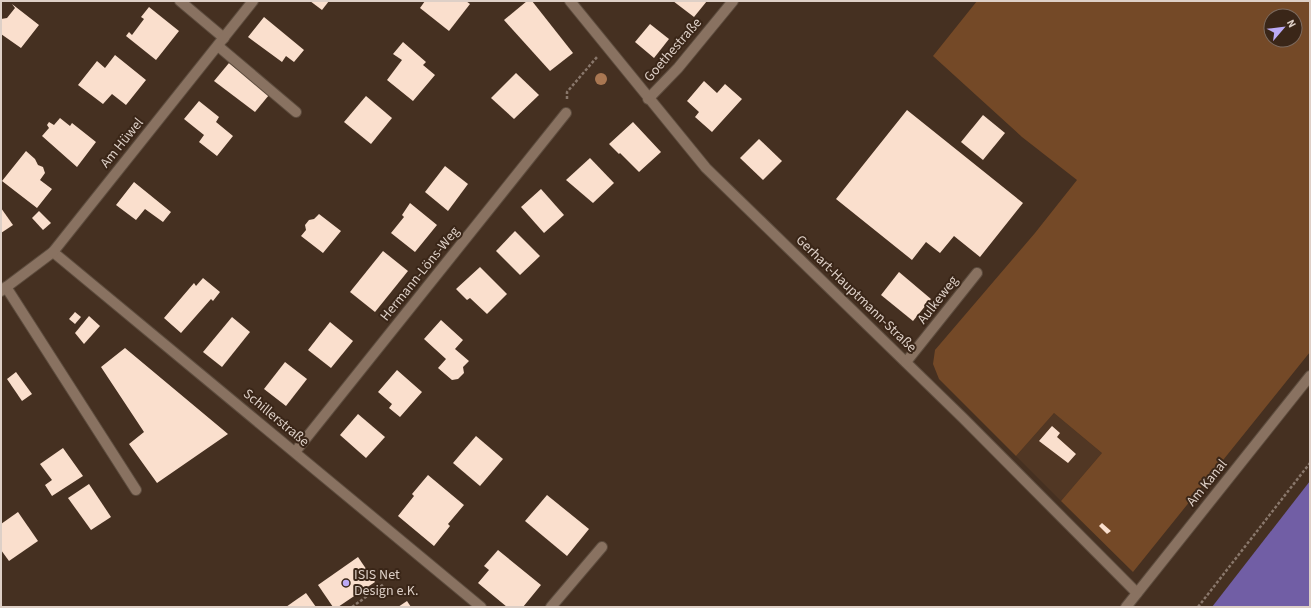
<svg xmlns="http://www.w3.org/2000/svg" width="1311" height="608" font-family="'Source Sans 3',sans-serif">
  <rect width="100%" height="100%" fill="#453021"/>
  <polygon fill="#513724" points="1054,413 1102,453 1061,501 1016,456"/>
  <path fill="#744927" fill-rule="evenodd" d="M 977,1 L 1310,1 L 1310,352 L 1133,572 L 1061,501 L 1102,453 L 1054,413 L 1016,456 L 939,379 L 933,364 L 935,350 L 1035,233 L 1077,180 L 1022,137 L 933,56 ZM 1271,16 L 1295,16 L 1295,40 L 1271,40 Z"/>
  <polygon fill="#715ea5" points="1310,481 1310,607 1212,607"/>
  <g fill="#fadfcd">
    <polygon points="310,1 329,1 322,10"/>
    <polygon points="425,1 466,1 470,4 449,31 420,8"/>
    <polygon points="527,1 532,1 573,53 550,71 504,20"/>
    <polygon points="673,1 707,1 694,17"/>
    <polygon points="12,4 39,25 21,48 1,34 1,19 7,18 15,8"/>
    <polygon points="149,7 179,31 156,60 126,36 129,32 132,35 144,19 141,17"/>
    <polygon points="264,17 304,50 294,62 286,56 282,62 248,37"/>
    <polygon points="650,24 669,39 654,58 635,42"/>
    <polygon points="403,42 426,62 423,65 435,75 413,101 387,80 402,60 393,54"/>
    <polygon points="115,55 146,80 126,105 112,94 103,104 78,85 97,61 105,68"/>
    <polygon points="229,63 269,95 255,112 214,81"/>
    <polygon points="516,73 539,95 514,119 491,98"/>
    <polygon points="704,81 717,93 725,84 742,99 712,132 695,117 699,112 687,101"/>
    <polygon points="366,96 392,118 371,144 344,122"/>
    <polygon points="199,101 219,117 216,122 233,136 217,156 199,142 204,135 184,119"/>
    <polygon points="907,110 1023,203 980,257 954,236 940,253 926,242 912,260 836,199"/>
    <polygon points="983,115 1005,133 983,160 961,142"/>
    <polygon points="60,118 70,126 72,123 96,142 77,167 42,136 49,128 47,125 49,122 54,125"/>
    <polygon points="633,122 661,152 639,172 620,153 619,154 609,144"/>
    <polygon points="759,139 782,161 763,180 740,158"/>
    <polygon points="26,151 35,159 38,165 43,167 45,173 40,180 52,189 37,208 2,181"/>
    <polygon points="590,158 614,183 593,203 566,180"/>
    <polygon points="445,166 468,184 448,211 425,192"/>
    <polygon points="134,182 171,212 163,222 145,209 136,220 116,205"/>
    <polygon points="541,189 564,215 544,233 521,207"/>
    <polygon points="410,203 437,225 415,252 391,233 404,217 402,215"/>
    <polygon points="1,208 13,225 1,233"/>
    <polygon points="39,211 51,223 43,230 32,218"/>
    <polygon points="319,214 341,231 323,253 301,236 306,230 305,225 309,220 314,219"/>
    <polygon points="515,231 540,256 520,275 496,251"/>
    <polygon points="383,251 408,271 375,312 350,292"/>
    <polygon points="480,267 507,294 487,314 470,298 467,300 456,289"/>
    <polygon points="899,272 931,299 913,321 881,295"/>
    <polygon points="203,278 220,292 213,301 211,299 181,333 164,318 194,283 196,286"/>
    <polygon points="75,312 81,317 75,324 69,319"/>
    <polygon points="89,316 100,326 84,344 75,333"/>
    <polygon points="232,317 250,332 222,367 203,352"/>
    <polygon points="441,320 463,340 455,349 469,361 463,367 464,373 458,379 452,380 438,368 446,359 424,339"/>
    <polygon points="330,322 353,341 331,368 308,350"/>
    <polygon points="125,348 228,434 157,483 129,444 144,432 101,367"/>
    <polygon points="285,362 307,379 286,406 264,389"/>
    <polygon points="397,370 422,392 400,417 389,408 392,404 378,392"/>
    <polygon points="16,372 32,394 22,401 7,379"/>
    <polygon points="358,414 385,437 366,458 340,435"/>
    <polygon points="1052,426 1060,433 1057,437 1076,454 1068,463 1039,441"/>
    <polygon points="476,436 503,459 480,486 453,463"/>
    <polygon points="63,448 83,476 52,496 45,485 52,480 40,464"/>
    <polygon points="428,475 464,505 448,524 450,526 434,546 398,516 414,496 412,494"/>
    <polygon points="89,484 111,517 91,530 68,498"/>
    <polygon points="547,495 589,529 567,556 525,521"/>
    <polygon points="18,512 38,541 9,561 1,550 1,524"/>
    <polygon points="1102,523 1111,531 1107,534 1099,526"/>
    <polygon points="498,550 541,585 523,607 507,607 478,583 489,570 484,566"/>
    <polygon points="358,557 375,582 338,607 333,607 318,585"/>
    <polygon points="306,593 316,607 286,607 293,602"/>
    <polygon points="407,601 411,607 398,607"/>
  </g>
  <g fill="none" stroke-linecap="round" stroke-linejoin="round">
    <defs>
      <g id="minor">
        <polyline points="180,1 224,38"/>
        <polyline points="570,1 706,168 963,418 1137,593"/>
        <polyline points="218,46 296,112"/>
        <polyline points="648,99 678,68 733,1"/>
        <polyline points="53,252 481,607"/>
        <polyline points="6,287 136,490"/>
        <polyline points="1,291 53,252 253,1"/>
        <polyline points="906,362 977,273"/>
        <polyline points="295,452 566,113"/>
        <polyline points="551,607 602,547"/>
        <polyline points="1126,607 1310,376"/>
      </g>
    </defs>
    <use href="#minor" stroke="#5d4c3e" stroke-width="12"/>
    <g stroke="#89776b" stroke-width="2.5" stroke-dasharray="3 2" stroke-linecap="butt">
      <polyline points="567,99 567,92 597,57"/>
      <polyline points="352,607 384,584"/>
      <polyline points="1198,607 1310,463"/>
    </g>
    <use href="#minor" stroke="#897261" stroke-width="10"/>
  </g>
  <circle fill="#a97752" cx="601" cy="79" r="6"/>
  <circle fill="#bcaaf6" stroke="#3a2618" stroke-width="1.5" cx="346" cy="583" r="4"/>
  <g text-anchor="middle" dominant-baseline="central" stroke-width="4" stroke-linejoin="round" paint-order="stroke">
    <g font-size="14" fill="#ded0c7" stroke="#3a2618">
      <text transform="translate(673 50) rotate(-49)">Goethestraße</text>
      <text transform="translate(122 143) rotate(-51)">Am Hüwel</text>
      <text transform="translate(420 274) rotate(-51)">Hermann-Löns-Weg</text>
      <text transform="translate(856 294) rotate(44)">Gerhart-Hauptmann-Straße</text>
      <text transform="translate(938 300) rotate(-52)">Aulkeweg</text>
      <text transform="translate(276 418) rotate(40)">Schillerstraße</text>
      <text transform="translate(1207 483) rotate(-51)">Am Kanal</text>
    </g>
    <g font-size="14" fill="#ded0c7" stroke="#3a2618" text-anchor="start">
      <text x="354" y="575">ISIS Net<tspan x="354" dy="16">Design e.K.</tspan></text>
    </g>
  </g>
  <rect width="1311" height="608" fill="none" stroke="#ded0c7" stroke-width="4"/>
  <g transform="translate(1283 28) rotate(62)"><circle r="19" fill="#3a2618" stroke="#7c6a5e"/>
  <path d="M0-3L7 15L0 10L-7 15Z" fill="#bcaaf6"/>
  <text y="-6" font-size="11" font-weight="bold" text-anchor="middle" fill="#ded0c7">N</text>
  </g>
</svg>
